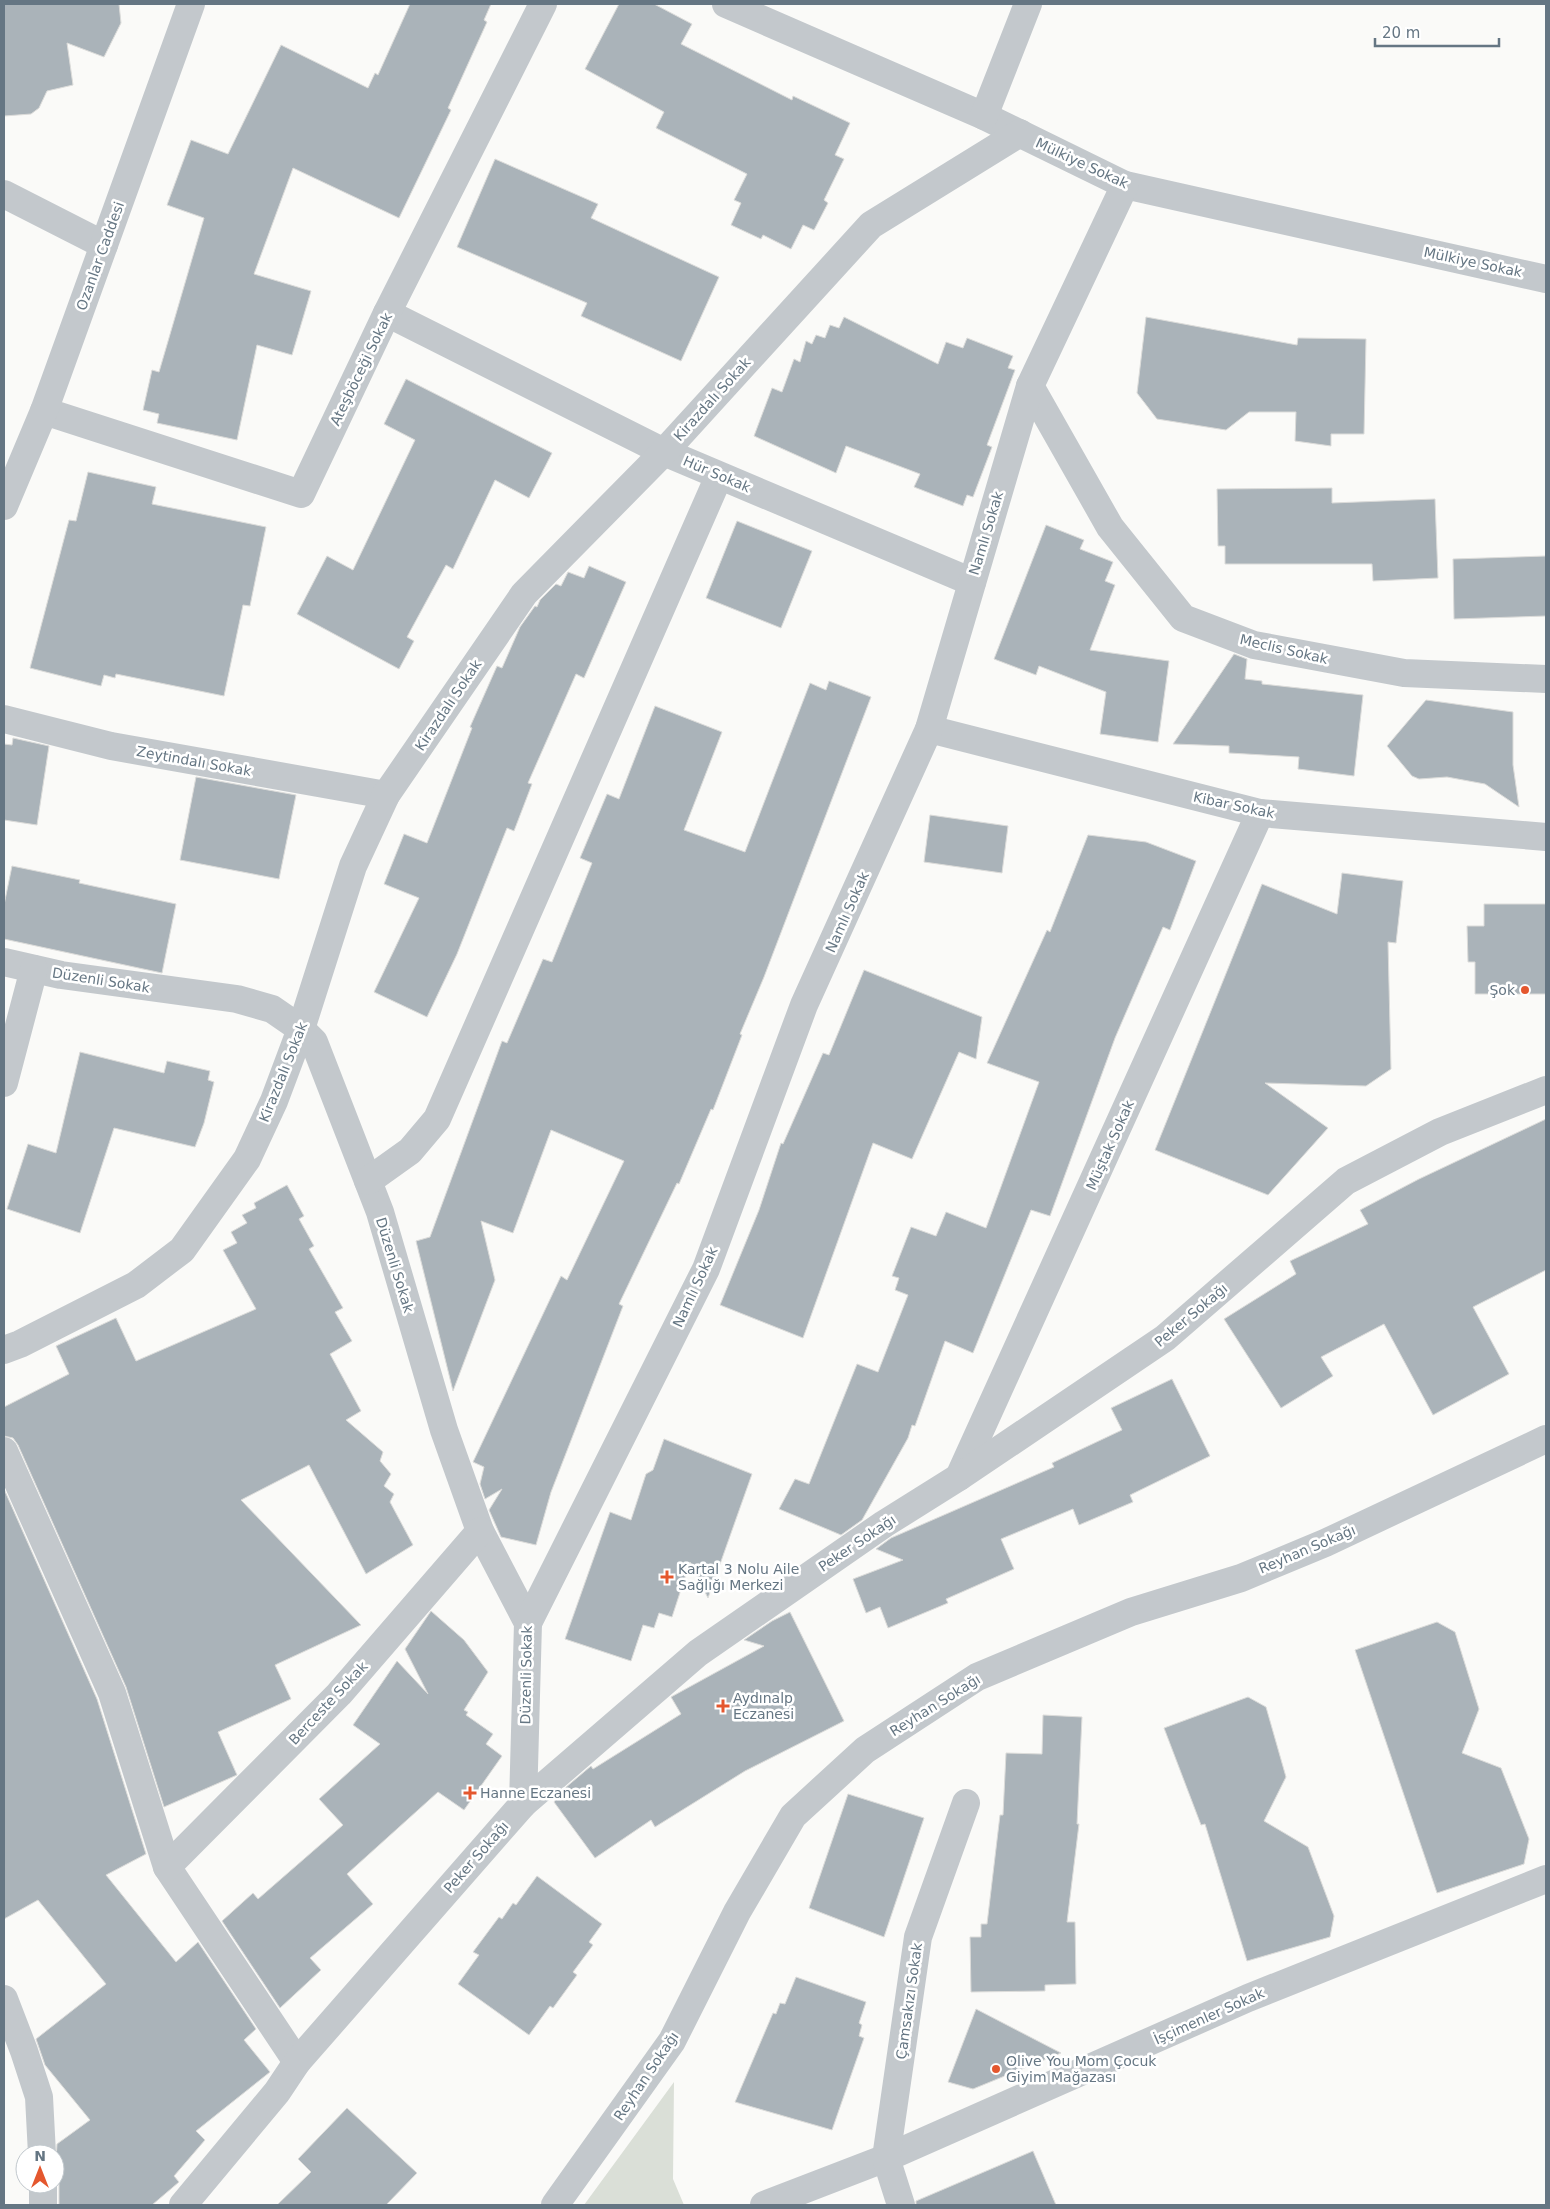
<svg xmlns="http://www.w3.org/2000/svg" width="1550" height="2209" font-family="'DejaVu Sans',sans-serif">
  <rect width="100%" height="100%" fill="#fafaf8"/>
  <polygon fill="#dadfd7" points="674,2082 673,2179 684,2205 584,2205"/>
  <g fill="#aab3b9" stroke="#dcdcda">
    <polygon points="4,4 119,4 121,23 104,57 67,43 73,85 47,91 39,108 31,114 4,116"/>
    <polygon points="410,4 491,4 484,20 487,22 448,108 451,110 399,218 293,168 254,274 311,291 292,355 257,345 237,440 157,423 159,414 143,410 152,370 159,372 204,218 167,205 191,140 228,154 281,45 368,88 375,73 378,75"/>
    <polygon points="619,4 654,4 692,24 681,44 792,100 793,96 850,123 835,155 844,159 824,200 828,203 814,230 803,225 791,249 763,235 761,239 731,225 741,203 734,200 747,174 656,128 664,112 585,69"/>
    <polygon points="495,159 598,204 591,218 719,277 681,361 581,316 587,303 457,247"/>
    <polygon points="844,317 938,364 946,342 963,348 967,338 1013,356 1008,368 1015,370 987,445 992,447 973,497 967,495 963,506 914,487 920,474 846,446 836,473 754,436 772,388 782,392 794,359 800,362 806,341 812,344 816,335 825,338 830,325 839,328"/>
    <polygon points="1146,317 1297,345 1298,338 1366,339 1364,434 1331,434 1331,446 1295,441 1296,412 1249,412 1226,430 1157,419 1137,393"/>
    <polygon points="406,379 552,453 529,498 495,480 453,569 446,565 407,637 414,641 399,669 297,614 327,556 353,570 415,440 384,424"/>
    <polygon points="88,472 156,487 152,504 266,527 250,606 243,605 224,696 116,674 115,678 104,675 101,686 30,668 69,520 76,521"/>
    <polygon points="1332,488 1332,503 1435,499 1438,578 1373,581 1372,564 1225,564 1225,546 1218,546 1217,489"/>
    <polygon points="737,521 812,551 781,628 706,598"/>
    <polygon points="1046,525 1084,540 1080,549 1113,562 1105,581 1115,585 1090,650 1169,661 1158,742 1100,734 1106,692 1039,666 1036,675 994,659"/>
    <polygon points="1546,556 1546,616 1454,619 1453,559"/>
    <polygon points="589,566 626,582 584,678 576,674 528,783 532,784 514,831 507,828 457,954 427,1017 374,992 419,898 384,884 404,834 427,843 472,728 470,727 497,666 502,668 520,627 535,606 537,607 540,600 556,584 561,586 568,572 584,578"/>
    <polygon points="1234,654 1247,659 1245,679 1262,681 1262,684 1363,695 1354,776 1298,769 1299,757 1229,753 1229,746 1173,744"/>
    <polygon points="829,681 871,697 764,977 740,1034 742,1035 713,1110 711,1109 679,1184 677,1183 619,1304 623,1306 551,1492 536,1545 501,1537 489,1510 502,1489 485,1499 480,1484 484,1467 473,1462 561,1276 567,1280 624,1161 551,1130 513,1233 481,1221 495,1280 453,1391 416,1241 430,1237 502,1041 507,1043 543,959 552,962 592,863 580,858 607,794 619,799 655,706 722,732 684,830 745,852 810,683 826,690"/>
    <polygon points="1426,700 1513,712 1513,765 1519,807 1485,784 1447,777 1419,779 1412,776 1387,746"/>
    <polygon points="13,738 49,746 37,825 4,820 4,744 12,745"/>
    <polygon points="196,777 296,795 279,879 180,860"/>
    <polygon points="930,815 1008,826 1002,873 924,862"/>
    <polygon points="1088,835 1146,842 1196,861 1170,930 1163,927 1115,1038 1050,1216 1031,1210 973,1353 945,1341 915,1426 912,1425 908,1438 862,1520 841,1535 779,1509 795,1479 809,1484 857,1364 878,1372 908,1295 895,1290 899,1278 892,1276 911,1227 936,1236 946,1212 986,1228 1039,1082 987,1063 1047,930 1050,932"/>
    <polygon points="12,866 80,880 79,883 176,904 162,973 4,939 4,905"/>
    <polygon points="1342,873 1403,881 1396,943 1388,942 1391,1069 1366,1086 1265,1083 1328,1128 1268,1195 1155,1150 1262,884 1337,914"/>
    <polygon points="1484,904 1546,904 1546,994 1475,994 1475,962 1468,962 1467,926 1484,926"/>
    <polygon points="864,970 982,1017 976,1059 959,1052 912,1159 873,1143 803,1338 720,1305 759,1210 781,1143 783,1144 823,1053 829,1055"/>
    <polygon points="80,1052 164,1073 167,1061 210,1071 208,1080 214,1082 204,1123 195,1147 114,1128 80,1233 7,1209 28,1144 56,1153"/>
    <polygon points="1546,1119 1546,1270 1473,1307 1509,1374 1433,1415 1384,1324 1321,1357 1333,1376 1281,1408 1224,1319 1296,1274 1290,1261 1368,1224 1360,1210 1419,1179"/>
    <polygon points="287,1185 304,1216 299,1219 314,1246 309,1249 343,1308 335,1312 352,1341 330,1354 361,1411 346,1420 383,1452 380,1461 391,1474 384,1486 394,1494 390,1502 413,1545 366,1574 309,1465 241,1500 361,1625 275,1665 291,1699 218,1732 237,1775 164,1807 126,1687 18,1445 13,1438 4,1436 4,1407 69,1374 56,1346 116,1318 136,1361 256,1309 223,1250 237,1243 231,1232 247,1223 242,1215 256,1208 254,1203"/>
    <polygon points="1172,1379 1210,1456 1130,1495 1133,1502 1079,1525 1073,1509 1001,1539 1014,1569 946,1599 948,1603 888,1628 880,1607 866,1613 853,1579 903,1560 876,1549 891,1538 1054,1467 1052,1463 1122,1430 1111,1408"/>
    <polygon points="664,1439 752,1474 708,1598 690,1562 672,1617 659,1613 654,1628 643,1625 631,1661 565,1639 610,1512 631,1520 646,1474 653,1470"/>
    <polygon points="4,1489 97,1699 146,1854 106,1875 176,1962 198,1942 256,2029 244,2040 270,2072 196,2131 205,2140 174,2176 179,2182 152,2205 59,2205 59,2184 55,2175 57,2144 90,2120 45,2065 36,2039 106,1984 38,1900 4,1919"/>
    <polygon points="431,1611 464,1640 488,1672 464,1710 468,1712 466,1715 493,1734 486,1744 502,1756 464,1810 438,1792 347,1874 373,1904 310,1958 321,1970 280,2008 222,1921 253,1893 258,1899 343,1825 319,1799 380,1744 353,1725 397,1661 428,1694 405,1649"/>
    <polygon points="790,1612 844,1721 745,1771 655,1827 651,1820 595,1858 554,1802 565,1788 591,1766 593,1769 681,1714 671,1697 764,1646 744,1640 772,1621"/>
    <polygon points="1437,1622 1455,1632 1479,1709 1462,1753 1501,1768 1529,1839 1524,1864 1437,1893 1355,1650"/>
    <polygon points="1248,1697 1266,1707 1286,1777 1264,1821 1308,1847 1334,1916 1330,1937 1247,1961 1205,1824 1201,1825 1164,1728"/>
    <polygon points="1043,1715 1082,1717 1077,1824 1079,1824 1067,1922 1075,1922 1076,1984 1045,1985 1045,1991 971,1992 970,1937 981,1937 981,1924 987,1924 1000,1815 1003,1815 1006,1753 1042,1754"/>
    <polygon points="848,1794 924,1818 884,1937 809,1908"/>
    <polygon points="537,1876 602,1924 589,1942 593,1945 573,1972 577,1975 553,2008 550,2006 529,2035 458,1984 479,1955 473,1952 499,1917 502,1919 513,1903 516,1905"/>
    <polygon points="796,1977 866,2002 859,2023 862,2025 859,2036 864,2038 832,2130 735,2102 773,2013 776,2014 780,2003 785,2004"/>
    <polygon points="976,2009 1061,2053 973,2089 948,2082"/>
    <polygon points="347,2108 417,2173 386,2205 277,2205 311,2172 298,2159"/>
    <polygon points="1033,2151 1056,2205 916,2205 916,2201"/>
  </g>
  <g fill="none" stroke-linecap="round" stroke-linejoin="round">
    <g stroke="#c3c8cc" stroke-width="28">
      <polyline points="726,4 984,116 1125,185 1546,279"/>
      <polyline points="984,116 1028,4"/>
      <polyline points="4,194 104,245"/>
      <polyline points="387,313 664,452 972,582"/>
      <polyline points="1030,386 1110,527 1183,618 1254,645 1404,673 1546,679"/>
      <polyline points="44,411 301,494 387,313 543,4"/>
      <polyline points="4,506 44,411 191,4"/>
      <polyline points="4,719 111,746 386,795"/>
      <polyline points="929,729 1260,813 1546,837"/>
      <polyline points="4,962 61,975 237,999 272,1009 301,1029 314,1042 380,1212 444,1430 480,1531 528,1623 523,1804"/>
      <polyline points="4,1083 34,969"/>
      <polyline points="368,1181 410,1151 437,1119 719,476"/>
      <polyline points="4,1350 20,1344 136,1285 182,1250 247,1159 274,1101 301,1029 353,866 386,795 524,594 664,452 871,225 1020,133"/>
      <polyline points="4,1451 112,1693 167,1867 297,2062"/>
      <polyline points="959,1477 1260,813"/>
      <polyline points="528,1623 706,1269 804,1005 929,729 1030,386 1125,185"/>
      <polyline points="167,1867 339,1694 480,1531"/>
      <polyline points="4,1999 24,2051 39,2097 42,2154"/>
      <polyline points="43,2205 43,2184"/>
      <polyline points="183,2205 277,2092 297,2062 523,1804 698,1653 884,1524 959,1477 1165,1338 1346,1181 1440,1132 1546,1090"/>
      <polyline points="555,2205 672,2041 737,1912 793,1816 865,1750 977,1677 1131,1612 1241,1578 1325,1543 1546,1439"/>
      <polyline points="764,2205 886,2158 1248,1998 1546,1879"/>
      <polyline points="901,2205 886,2158 918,1937 966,1803"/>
    </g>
  </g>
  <g fill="#e4572e" stroke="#fff" stroke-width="2">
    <circle cx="1525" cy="990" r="5"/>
    <path d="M664.5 1569.5h5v5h5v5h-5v5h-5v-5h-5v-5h5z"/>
    <path d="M720.5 1698.5h5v5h5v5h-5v5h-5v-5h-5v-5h5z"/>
    <path d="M467.5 1785.5h5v5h5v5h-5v5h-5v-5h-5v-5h5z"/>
    <circle cx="996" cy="2069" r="5"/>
  </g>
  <g text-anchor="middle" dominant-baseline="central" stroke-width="5" stroke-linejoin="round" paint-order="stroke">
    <g font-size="14" fill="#657683" stroke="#fff">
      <text transform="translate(1082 163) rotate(25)">Mülkiye Sokak</text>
      <text transform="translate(100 256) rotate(-70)">Ozanlar Caddesi</text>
      <text transform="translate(1473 262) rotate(12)">Mülkiye Sokak</text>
      <text transform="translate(361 369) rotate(-64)">Ateşböceği Sokak</text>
      <text transform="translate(712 399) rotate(-48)">Kirazdalı Sokak</text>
      <text transform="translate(717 474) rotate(23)">Hür Sokak</text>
      <text transform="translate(986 533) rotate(-73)">Namlı Sokak</text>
      <text transform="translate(1284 649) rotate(13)">Meclis Sokak</text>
      <text transform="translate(448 705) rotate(-56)">Kirazdalı Sokak</text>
      <text transform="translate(194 761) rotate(10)">Zeytindalı Sokak</text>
      <text transform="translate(1234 805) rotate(12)">Kibar Sokak</text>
      <text transform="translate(847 912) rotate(-66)">Namlı Sokak</text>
      <text transform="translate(101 980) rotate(9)">Düzenli Sokak</text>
      <text transform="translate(283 1072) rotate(-68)">Kirazdalı Sokak</text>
      <text transform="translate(1110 1145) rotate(-66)">Müştak Sokak</text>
      <text transform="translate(395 1265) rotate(73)">Düzenli Sokak</text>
      <text transform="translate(695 1287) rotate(-65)">Namlı Sokak</text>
      <text transform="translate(1191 1315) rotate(-40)">Peker Sokağı</text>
      <text transform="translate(857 1543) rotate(-34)">Peker Sokağı</text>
      <text transform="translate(1307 1549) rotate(-23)">Reyhan Sokağı</text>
      <text transform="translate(526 1675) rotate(-89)">Düzenli Sokak</text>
      <text transform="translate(328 1703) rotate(-47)">Berceste Sokak</text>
      <text transform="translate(935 1705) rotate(-32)">Reyhan Sokağı</text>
      <text transform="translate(476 1857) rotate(-49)">Peker Sokağı</text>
      <text transform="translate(909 2001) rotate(-82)">Çamsakızı Sokak</text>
      <text transform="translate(1209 2016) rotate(-24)">İşçimenler Sokak</text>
      <text transform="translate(646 2076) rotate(-56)">Reyhan Sokağı</text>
    </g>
    <g font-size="14" fill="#657683" stroke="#fff" text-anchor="start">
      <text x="1515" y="990" text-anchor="end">Şok</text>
      <text x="678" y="1569">Kartal 3 Nolu Aile<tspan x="678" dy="16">Sağlığı Merkezi</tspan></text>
      <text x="733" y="1698">Aydınalp<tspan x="733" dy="16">Eczanesi</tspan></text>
      <text x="480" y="1793">Hanne Eczanesi</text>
      <text x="1006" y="2061">Olive You Mom Çocuk<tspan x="1006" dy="16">Giyim Mağazası</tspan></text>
    </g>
  </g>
  <rect width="1550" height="2209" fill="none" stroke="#657683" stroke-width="10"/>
  <g transform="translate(40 2169)"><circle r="24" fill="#ffffff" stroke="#c1c8cd"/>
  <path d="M0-4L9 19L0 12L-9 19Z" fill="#e4572e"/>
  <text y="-8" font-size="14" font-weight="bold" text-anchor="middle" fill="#657683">N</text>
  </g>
  <path d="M1375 38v8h124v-8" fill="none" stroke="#657683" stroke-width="2.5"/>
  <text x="1382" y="38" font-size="15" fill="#657683" stroke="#ffffff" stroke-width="4" paint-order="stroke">20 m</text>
</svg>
